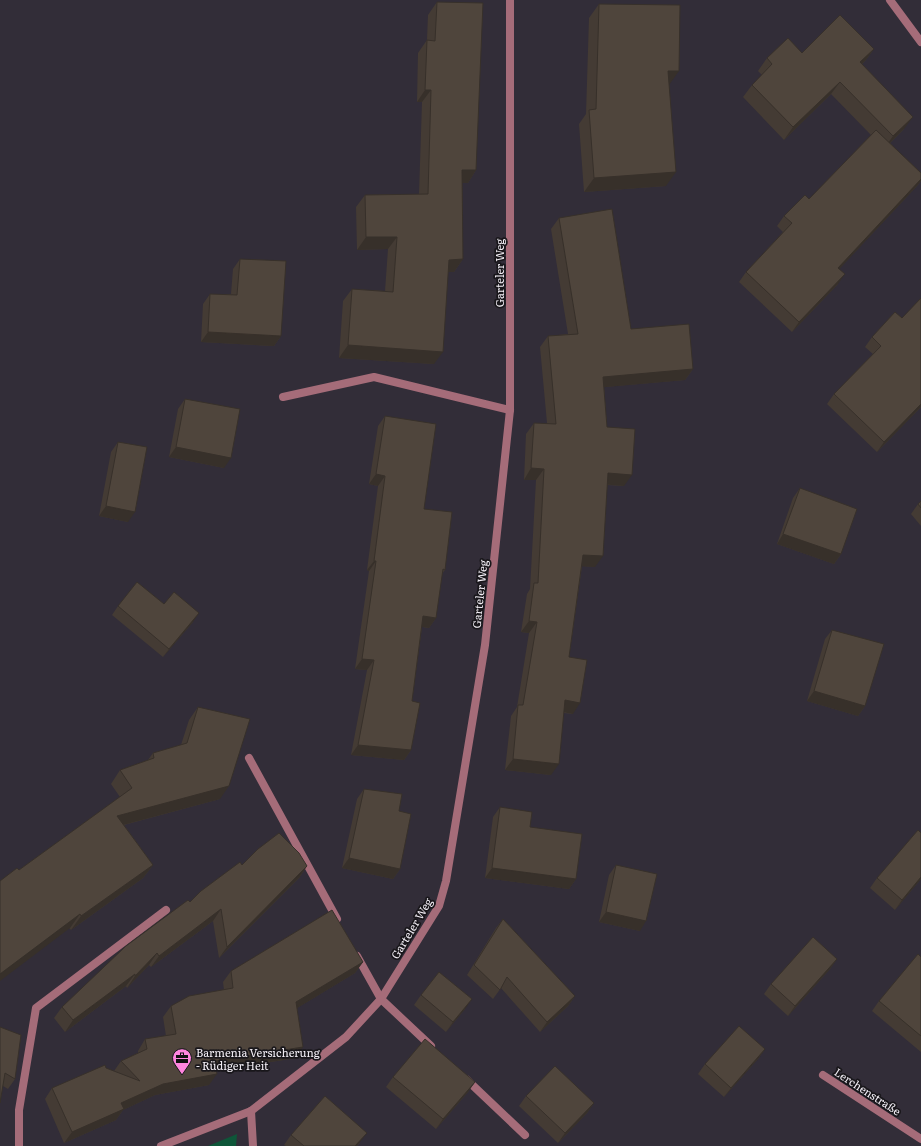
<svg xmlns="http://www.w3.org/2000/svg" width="921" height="1146" font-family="Literata,serif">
  <rect width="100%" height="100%" fill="#322d38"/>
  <polygon fill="#0e5639" points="237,1134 236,1146 208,1146"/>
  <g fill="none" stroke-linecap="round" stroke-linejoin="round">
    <g stroke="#a56c79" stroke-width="8">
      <polyline points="283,397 374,377 510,410"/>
      <polyline points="249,758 337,919"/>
      <polyline points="357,956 381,999 431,1046"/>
      <polyline points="466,1079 525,1135"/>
      <polyline points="19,1146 19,1110 36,1008 166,910"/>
    </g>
    <g stroke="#a56c79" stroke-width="8">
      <polyline points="890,0 921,42"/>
      <polyline points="823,1075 921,1139"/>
      <polyline points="251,1111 253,1146"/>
      <polyline points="161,1146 251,1111 346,1037 381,999 439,906 446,881 485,645 510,410 510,0"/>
    </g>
  </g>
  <g fill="#443b34">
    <polygon points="437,2 476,170 468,183 462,183 463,259 454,272 448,272 434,364 339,358 343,301 352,289 385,291 388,249 357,250 356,207 365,195 419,194 422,102 417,102 418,53 427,40 428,15"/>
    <polygon points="599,4 669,84 666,186 584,192 579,124 586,114 589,18"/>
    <polygon points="874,49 865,61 862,64 904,129 890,143 921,173 921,181 917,186 839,269 838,284 792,332 739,282 746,272 783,232 777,226 784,216 809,199 871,135 831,94 784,140 743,97 752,85 762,75 758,71 767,58 802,53"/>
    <polygon points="559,218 631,329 693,369 685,380 604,387 607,427 624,486 607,485 595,567 582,566 569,657 573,714 564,713 551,775 505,770 511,716 517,707 529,633 521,632 527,594 530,589 536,480 524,480 526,434 534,423 547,423 540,347 548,336 568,334 551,229"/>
    <polygon points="240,259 281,336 274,346 201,342 203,304 210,294 231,294 233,269"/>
    <polygon points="895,312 921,407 877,452 827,404 834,394 873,354 865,347 872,337"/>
    <polygon points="185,399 224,468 169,457 178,409"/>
    <polygon points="385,416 424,509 445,570 442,574 436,618 429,628 422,627 412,701 411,750 404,760 351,755 367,670 355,669 369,571 367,570 378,486 369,484 378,426"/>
    <polygon points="118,442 128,522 99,516 111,452"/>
    <polygon points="800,488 841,554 834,564 777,544 793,498"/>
    <polygon points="921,501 921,526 911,514 918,504"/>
    <polygon points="118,606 193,622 163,657 112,615"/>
    <polygon points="832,630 865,706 858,716 807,701 825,639"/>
    <polygon points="198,707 220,799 124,825 153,865 143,878 71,930 19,870 120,797 111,784 120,770 148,760 153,753 181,745 189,720"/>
    <polygon points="364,789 399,811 400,869 393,879 342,868 357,799"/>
    <polygon points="500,807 530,827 576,879 569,889 485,878 493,817"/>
    <polygon points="921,833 921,879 895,910 870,888 877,878"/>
    <polygon points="242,865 307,866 299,878 219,958 213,921 151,967 149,965 127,988 126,986 65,1032 54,1018 62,1007 190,902"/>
    <polygon points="616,865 640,931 599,922 609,875"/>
    <polygon points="503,919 575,996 568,1006 540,1032 501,988 493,999 467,975 496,928"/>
    <polygon points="921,957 921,1052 872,1011 879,1001"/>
    <polygon points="837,959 830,969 788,1016 764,994 771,984"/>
    <polygon points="363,962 355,973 297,1008 296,1058 216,1071 209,1085 155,1095 123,1110 116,1120 64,1143 45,1099 52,1088 106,1068 114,1071 121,1061 138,1053 138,1051 145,1039 166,1036 163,1017 171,1006 224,990 223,982 231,971"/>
    <polygon points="421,995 465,1009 446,1032 414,1005"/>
    <polygon points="0,1027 15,1079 8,1089 3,1086"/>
    <polygon points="765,1049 758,1059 724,1097 698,1074 705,1064"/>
    <polygon points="393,1077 475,1082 468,1092 436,1129 386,1087"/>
    <polygon points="526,1096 594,1103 587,1113 558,1143 519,1106"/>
    <polygon points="291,1135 360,1143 357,1146 286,1146 284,1145"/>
  </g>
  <g fill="#37302a">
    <polygon points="874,49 865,61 851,75 860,62"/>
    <polygon points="668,71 679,71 669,85"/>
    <polygon points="840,82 831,94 784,140 793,127"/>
    <polygon points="425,90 431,90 422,102 417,102"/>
    <polygon points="913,117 904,129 884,149 893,136"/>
    <polygon points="462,170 476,170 468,183 453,183"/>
    <polygon points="676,172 666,186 584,192 594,178"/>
    <polygon points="921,179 921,181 917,186 831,278 838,268"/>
    <polygon points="366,237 397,237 388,249 357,250"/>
    <polygon points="463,259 454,272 440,272 449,260"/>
    <polygon points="845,274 838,284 792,332 799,322"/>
    <polygon points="208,332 281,336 274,346 201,342"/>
    <polygon points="348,345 443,352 434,364 339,358"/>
    <polygon points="693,369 685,380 595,388 603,377"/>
    <polygon points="921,404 921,407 877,452 884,442"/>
    <polygon points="176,447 231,458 224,468 169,457"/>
    <polygon points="531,468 544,469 536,480 524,480"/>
    <polygon points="608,473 632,475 624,486 600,484"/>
    <polygon points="376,474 385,476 378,486 369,484"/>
    <polygon points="106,506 135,512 128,522 99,516"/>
    <polygon points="783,534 841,554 834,564 777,544"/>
    <polygon points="583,555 603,556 595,567 575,566"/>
    <polygon points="374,561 376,561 369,571 367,570"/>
    <polygon points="199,613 193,622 163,657 169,649"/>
    <polygon points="423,616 436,618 429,628 417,626"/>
    <polygon points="529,621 537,622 529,633 521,632"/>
    <polygon points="362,659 374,660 367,670 355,669"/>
    <polygon points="814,691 865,706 858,716 807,701"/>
    <polygon points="565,700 580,703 573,714 558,711"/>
    <polygon points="358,745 411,750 404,760 351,755"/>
    <polygon points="513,759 559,764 551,775 505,770"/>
    <polygon points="229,786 220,799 108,829 117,816"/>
    <polygon points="349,858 400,869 393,879 342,868"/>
    <polygon points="153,865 143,878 71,930 81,916"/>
    <polygon points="307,866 299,878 219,958 227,947"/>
    <polygon points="492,868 576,879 569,889 485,878"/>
    <polygon points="921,877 921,879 895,910 902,900"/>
    <polygon points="221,909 213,921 151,967 159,956"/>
    <polygon points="606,912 646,921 640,931 599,922"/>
    <polygon points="80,914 70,928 0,981 0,974"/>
    <polygon points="157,953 149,965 127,988 135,976"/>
    <polygon points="837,959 830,969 788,1016 795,1006"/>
    <polygon points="363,962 355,973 289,1013 296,1002"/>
    <polygon points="135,974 126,986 65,1032 73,1020"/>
    <polygon points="575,996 568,1006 540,1032 547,1022"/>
    <polygon points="472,999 465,1009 446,1032 453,1022"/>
    <polygon points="303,1047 296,1058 207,1072 215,1061"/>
    <polygon points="765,1049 758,1059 724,1097 731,1088"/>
    <polygon points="217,1074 209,1085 155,1095 123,1110 116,1120 64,1143 72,1132 121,1103 163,1084"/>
    <polygon points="475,1082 468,1092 436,1129 443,1119"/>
    <polygon points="594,1103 587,1113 558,1143 565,1133"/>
    <polygon points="367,1133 357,1146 355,1146"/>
  </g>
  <g fill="#4f453c" stroke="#37302a">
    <polygon points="437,2 483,3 476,170 462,170 463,259 449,260 443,352 348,345 352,289 393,292 397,237 366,237 365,195 428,194 431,90 425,90 427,40 435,41"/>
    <polygon points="599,4 680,5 679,71 668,71 676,172 594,178 589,110 596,109"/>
    <polygon points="840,15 874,49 860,62 913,117 893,136 840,82 793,127 752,85 772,64 767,58 788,38 802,53"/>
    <polygon points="876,130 921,173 921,179 838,268 845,274 799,322 746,272 792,223 784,216 805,195 809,199"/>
    <polygon points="612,209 631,329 689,324 693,369 603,377 607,427 635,429 632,475 608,473 603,556 583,555 569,657 587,660 580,703 565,700 559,764 513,759 518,705 523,705 537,622 529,621 534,583 538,583 544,469 531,468 534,423 556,424 548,336 578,334 559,218"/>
    <polygon points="240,259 286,261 281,336 208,332 210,294 237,295"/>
    <polygon points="921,298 921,404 884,442 834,394 881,346 872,337 895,312 902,318"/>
    <polygon points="185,399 240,409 231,458 176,447"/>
    <polygon points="385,416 436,424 424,509 452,512 445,570 443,569 436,618 423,616 412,701 420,703 411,750 358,745 374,660 362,659 376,561 374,561 385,476 376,474"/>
    <polygon points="118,442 147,447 135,512 106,506"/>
    <polygon points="800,488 857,509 841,554 783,534"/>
    <polygon points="921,501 921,508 918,504"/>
    <polygon points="137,582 164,604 174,592 199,613 169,649 118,606"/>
    <polygon points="832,630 884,644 865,706 814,691"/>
    <polygon points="198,707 250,719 229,786 117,816 153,865 81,916 80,914 0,974 0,881 17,868 19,870 132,788 120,770 154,758 153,753 187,743"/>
    <polygon points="364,789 402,794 399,811 411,814 400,869 349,858"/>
    <polygon points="500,807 532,812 530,827 582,834 576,879 492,868"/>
    <polygon points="918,830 921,833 921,877 902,900 877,878"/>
    <polygon points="279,833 299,853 307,866 227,947 221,909 159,956 157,953 135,976 135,974 73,1020 62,1007 126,946 188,900 190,902 201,891 240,862 242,865 258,849"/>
    <polygon points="616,865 657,874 646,921 606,912"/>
    <polygon points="332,910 363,962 296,1002 303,1047 215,1061 217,1074 163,1084 121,1103 124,1109 72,1132 52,1088 105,1065 106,1068 140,1081 121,1061 147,1049 145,1039 176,1034 171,1006 189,996 233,988 231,971"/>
    <polygon points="503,919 575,996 547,1022 507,977 500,990 474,965"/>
    <polygon points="813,937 837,959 795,1006 771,984"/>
    <polygon points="918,954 921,957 921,1036 879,1001"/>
    <polygon points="439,972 472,999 453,1022 421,995"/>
    <polygon points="739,1026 765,1049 731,1088 705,1064"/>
    <polygon points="0,1027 21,1035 15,1079 5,1073 0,1103"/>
    <polygon points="425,1039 475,1082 443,1119 393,1077"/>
    <polygon points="555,1066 594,1103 565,1133 526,1096"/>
    <polygon points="325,1096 367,1133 355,1146 304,1146 291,1135"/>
  </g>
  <defs>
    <symbol id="office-pin" viewBox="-11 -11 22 30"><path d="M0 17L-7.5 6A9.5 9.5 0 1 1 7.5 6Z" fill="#ff85de" stroke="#19171b"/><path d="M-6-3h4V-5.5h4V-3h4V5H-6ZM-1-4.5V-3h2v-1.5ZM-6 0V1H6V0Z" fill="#111"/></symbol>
  </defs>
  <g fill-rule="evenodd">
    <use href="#office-pin" x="171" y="1047" width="22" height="30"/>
  </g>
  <g text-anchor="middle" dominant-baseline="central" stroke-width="3.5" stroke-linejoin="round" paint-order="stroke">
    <g font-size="11" fill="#f5f1f8" stroke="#19171b">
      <text transform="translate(499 273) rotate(-90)">Garteler Weg</text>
      <text transform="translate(479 594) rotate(-84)">Garteler Weg</text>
      <text transform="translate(411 928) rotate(-59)">Garteler Weg</text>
      <text transform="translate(868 1091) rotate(33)">Lerchenstraße</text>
    </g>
    <g font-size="11" fill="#f5f1f8" stroke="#19171b" text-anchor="start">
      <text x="196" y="1052">Barmenia Versicherung<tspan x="196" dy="13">- Rüdiger Heit</tspan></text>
    </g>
  </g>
</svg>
